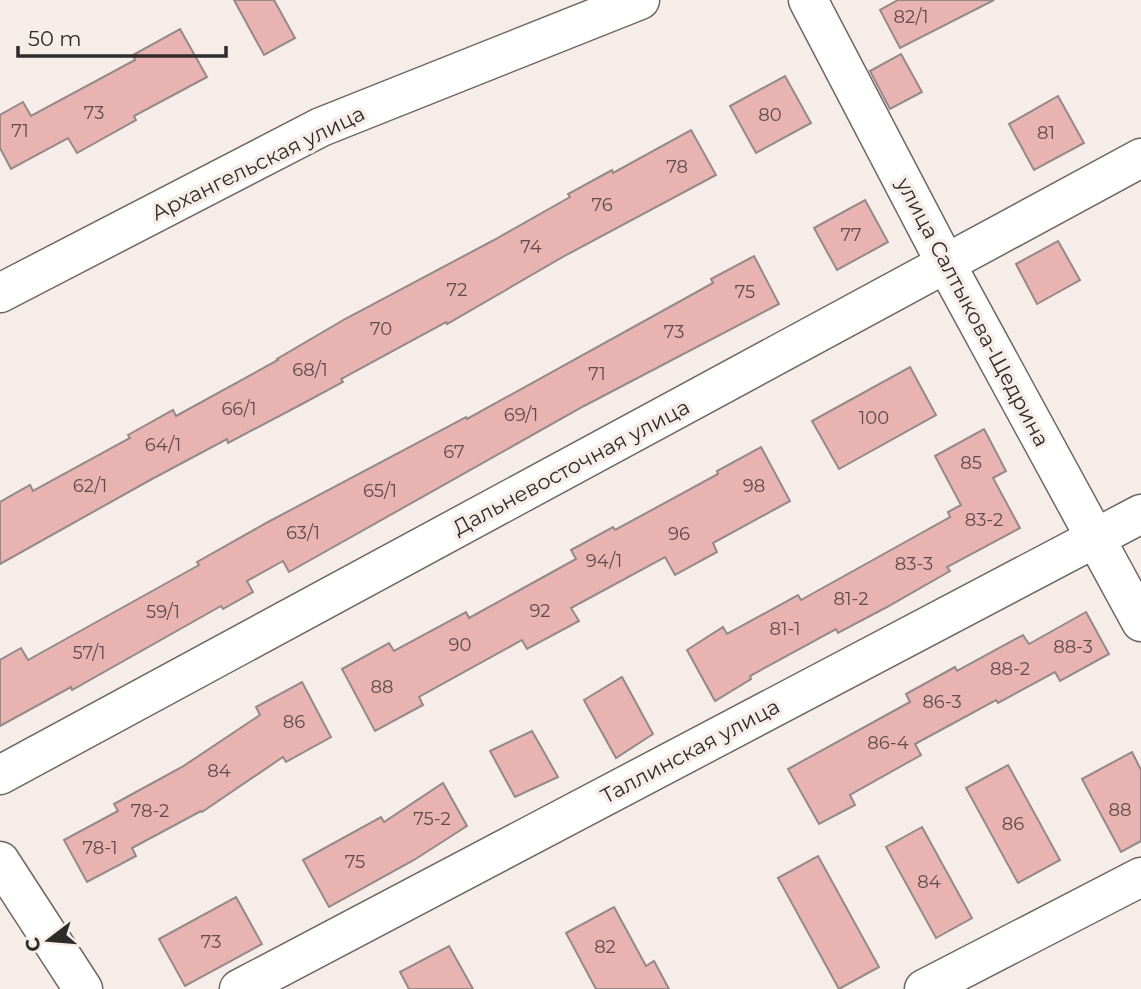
<svg xmlns="http://www.w3.org/2000/svg" width="1141" height="989" font-family="Montserrat,sans-serif">
  <rect width="100%" height="100%" fill="#f7ede8"/>
  <g fill="#e9b3b1" stroke="#948989" stroke-width="2">
    <polygon points="234,0 274,0 295,38 264,55"/>
    <polygon points="898,0 994,0 900,48 880,10"/>
    <polygon points="180,29 207,77 134,116 136,120 77,153 68,138 11,169 0,148 0,115 23,102 31,116 135,60 133,55"/>
    <polygon points="901,54 922,92 890,109 870,71"/>
    <polygon points="785,76 811,123 756,153 730,106"/>
    <polygon points="1058,96 1084,143 1034,170 1009,124"/>
    <polygon points="691,130 716,175 568,254 447,324 446,322 341,379 343,382 302,404 228,443 227,439 152,479 0,564 0,502 30,485 33,491 130,438 128,435 173,410 176,416 278,360 277,359 345,319 494,240 570,197 568,194 612,170 613,173"/>
    <polygon points="865,200 888,242 837,270 814,228"/>
    <polygon points="1058,241 1080,280 1037,304 1016,264"/>
    <polygon points="754,256 779,304 584,406 289,572 283,561 247,581 253,592 223,609 221,606 72,690 71,687 0,726 0,660 21,648 28,660 199,565 197,562 268,522 466,417 467,419 713,283 711,279"/>
    <polygon points="910,367 936,415 839,469 812,421"/>
    <polygon points="984,429 1006,471 993,478 1020,528 947,567 950,571 887,607 838,633 836,629 750,676 751,679 715,701 687,650 723,627 727,634 798,595 801,600 950,517 948,512 961,505 935,456"/>
    <polygon points="761,447 790,501 713,543 717,552 675,575 665,557 571,608 579,621 527,649 522,640 419,697 423,705 375,731 342,669 389,643 394,651 466,612 469,618 576,559 571,550 613,527 615,530 718,474 717,471"/>
    <polygon points="1086,612 1109,654 1060,681 1055,672 998,703 996,700 915,744 921,755 850,795 855,805 819,824 788,769 910,702 906,694 955,667 957,671 1023,635 1029,644"/>
    <polygon points="622,677 653,734 616,758 584,700"/>
    <polygon points="302,682 331,737 286,762 283,757 202,812 201,811 132,848 136,856 87,882 64,840 118,811 114,804 182,767 260,715 256,707"/>
    <polygon points="532,731 558,777 515,797 490,751"/>
    <polygon points="1132,752 1141,770 1141,841 1121,852 1082,779"/>
    <polygon points="1008,765 1060,860 1018,883 966,788"/>
    <polygon points="443,783 467,826 414,860 329,907 303,860 381,817 384,822"/>
    <polygon points="922,827 972,918 936,938 886,847"/>
    <polygon points="818,856 879,967 839,989 778,878"/>
    <polygon points="236,897 262,944 185,986 159,939"/>
    <polygon points="614,907 646,966 654,961 669,989 596,989 566,933"/>
    <polygon points="449,946 473,989 409,989 400,972"/>
  </g>
  <g fill="none" stroke-linecap="round" stroke-linejoin="round">
    <defs>
      <g id="minor">
        <polyline points="808,0 946,264 1141,622"/>
        <polyline points="0,293 321,127 640,0"/>
        <polyline points="0,775 1141,158"/>
        <polyline points="0,861 83,989"/>
        <polyline points="239,989 1141,514"/>
        <polyline points="924,989 1141,877"/>
      </g>
    </defs>
    <use href="#minor" stroke="#6f6762" stroke-width="41"/>
    <use href="#minor" stroke="#fff" stroke-width="38"/>
  </g>
  <g text-anchor="middle" dominant-baseline="central" stroke-width="7" stroke-linejoin="round" paint-order="stroke">
    <g font-size="18" fill="#5e4d4b">
      <text x="911" y="17">82/1</text>
      <text x="94" y="113">73</text>
      <text x="770" y="115">80</text>
      <text x="20" y="131">71</text>
      <text x="1046" y="133">81</text>
      <text x="677" y="167">78</text>
      <text x="602" y="205">76</text>
      <text x="851" y="235">77</text>
      <text x="531" y="247">74</text>
      <text x="457" y="290">72</text>
      <text x="745" y="292">75</text>
      <text x="381" y="329">70</text>
      <text x="674" y="332">73</text>
      <text x="310" y="370">68/1</text>
      <text x="597" y="374">71</text>
      <text x="239" y="409">66/1</text>
      <text x="521" y="415">69/1</text>
      <text x="874" y="418">100</text>
      <text x="163" y="445">64/1</text>
      <text x="454" y="452">67</text>
      <text x="971" y="463">85</text>
      <text x="90" y="486">62/1</text>
      <text x="754" y="486">98</text>
      <text x="380" y="491">65/1</text>
      <text x="984" y="520">83-2</text>
      <text x="303" y="533">63/1</text>
      <text x="679" y="534">96</text>
      <text x="604" y="561">94/1</text>
      <text x="914" y="564">83-3</text>
      <text x="851" y="599">81-2</text>
      <text x="540" y="611">92</text>
      <text x="163" y="612">59/1</text>
      <text x="785" y="629">81-1</text>
      <text x="460" y="645">90</text>
      <text x="1073" y="647">88-3</text>
      <text x="89" y="653">57/1</text>
      <text x="1010" y="669">88-2</text>
      <text x="382" y="687">88</text>
      <text x="942" y="702">86-3</text>
      <text x="294" y="722">86</text>
      <text x="888" y="743">86-4</text>
      <text x="219" y="771">84</text>
      <text x="1120" y="810">88</text>
      <text x="150" y="811">78-2</text>
      <text x="432" y="819">75-2</text>
      <text x="1013" y="824">86</text>
      <text x="100" y="848">78-1</text>
      <text x="355" y="862">75</text>
      <text x="929" y="882">84</text>
      <text x="211" y="942">73</text>
      <text x="605" y="947">82</text>
    </g>
    <g font-size="21" fill="#2f2b29" stroke="#f7ede8">
      <text transform="translate(258 163) rotate(-26)">Архангельская улица</text>
      <text transform="translate(973 312) rotate(62)">улица Салтыкова-Щедрина</text>
      <text transform="translate(571 467) rotate(-28)">Дальневосточная улица</text>
      <text transform="translate(690 751) rotate(-28)">Таллинская улица</text>
    </g>
  </g>
  <g transform="translate(49 940) rotate(254)" stroke="#f7ede8" stroke-width="5" paint-order="stroke">
  <path d="M0-5L12 26L0 18L-12 26Z" fill="#2f2b29"/>
  <text y="-10" font-size="19" font-weight="bold" text-anchor="middle" fill="#2f2b29">С</text>
  </g>
  <path d="M18 46v10h208v-10" fill="none" stroke="#2f2b29" stroke-width="3.5"/>
  <text x="28" y="46" font-size="21" fill="#2f2b29" stroke="#f7ede8" stroke-width="5" paint-order="stroke">50 m</text>
</svg>
